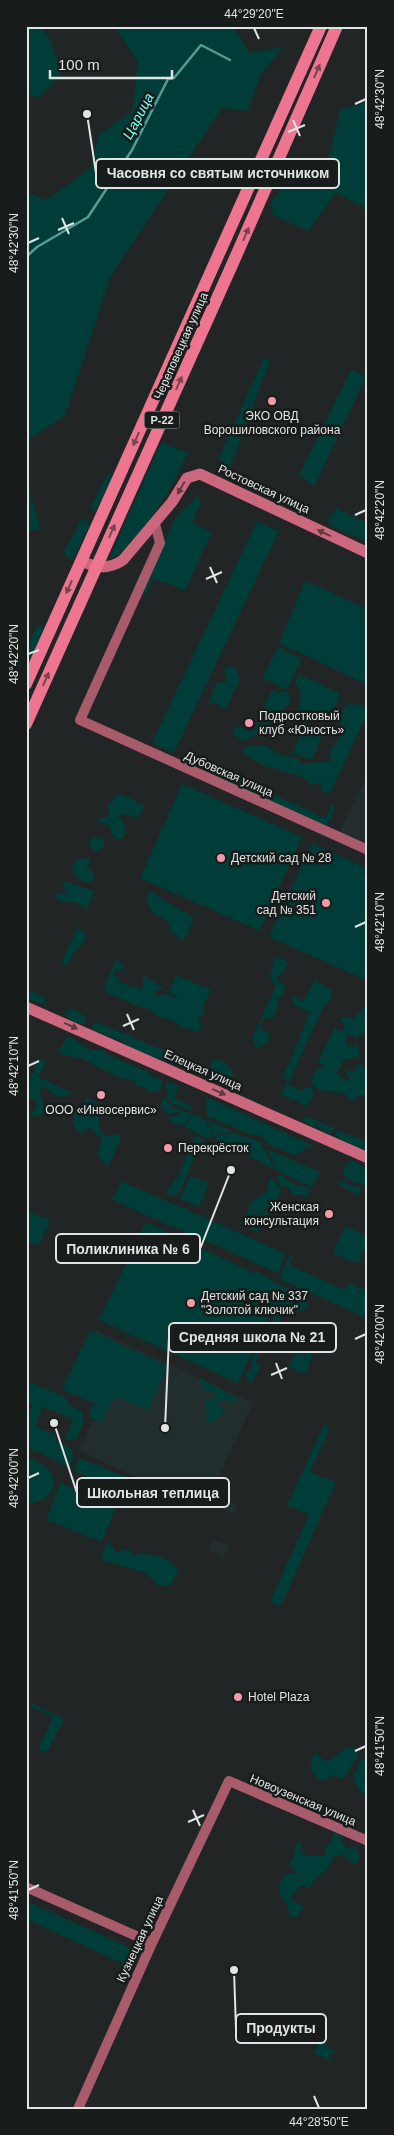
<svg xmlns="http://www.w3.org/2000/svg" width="394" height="2135" font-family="Helvetica,sans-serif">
  <rect width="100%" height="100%" fill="#212525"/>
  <g fill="#222e2d">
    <polygon points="368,774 368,846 339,833"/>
    <polygon points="96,1330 253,1403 204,1507 79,1451 99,1406 67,1391"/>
    <polygon points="213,1493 237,1504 233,1514 209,1504"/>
    <polygon points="213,1539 229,1546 224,1557 209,1550"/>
  </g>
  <g fill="#003c38">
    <polygon points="26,26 39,26 49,37 62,72 39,98 26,93"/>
    <polygon points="115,26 233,26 250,53 283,47 260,76 248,111 222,108 110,278 65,416 26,441 26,192 46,200 91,168 98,136 132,111 138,62"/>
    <polygon points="368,102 368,229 364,207 336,193 308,231 273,215 271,202 295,172 328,160 340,110"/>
    <polygon points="264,358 270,360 230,468 218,460"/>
    <polygon points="351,369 366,377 314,487 299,475"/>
    <path d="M 161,442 L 188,453 C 172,486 162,507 137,535 C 128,546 123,554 109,559 Z"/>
    <polygon points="108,473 113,476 95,513 90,507"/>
    <polygon points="26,479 41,529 26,531"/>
    <polygon points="197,497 202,500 192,523 212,532 185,591 154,578 145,595 140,592 176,517"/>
    <polygon points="336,508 368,523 368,542 331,526 328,521"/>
    <polygon points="83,517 90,524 73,560 66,557 64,552"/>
    <polygon points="257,521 279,531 174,753 152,743"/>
    <polygon points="305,581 368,609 368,685 279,643"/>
    <polygon points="37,625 46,630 26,673 26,649"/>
    <polygon points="278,647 302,659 287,690 262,678"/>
    <polygon points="230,666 236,668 238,676 241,677 226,709 212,702 208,705 216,683 225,682 227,679 224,669"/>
    <path d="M 299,674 L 339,693 C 341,711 317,719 303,724 C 292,711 304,702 300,691 C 299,688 297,686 295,683 Z"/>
    <polygon points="272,690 279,693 287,691 291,696 289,705 284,708 282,717 271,723 263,732 242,741 233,734 233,730 237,726 253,732"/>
    <path d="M 350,704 C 364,705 366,704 367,719 L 364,720 L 330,794 L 323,791 L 321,783 L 312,785 L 300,776 L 264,766 L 241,752 L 249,745 L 264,745 L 284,756 L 297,757 L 300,763 C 311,763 320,761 331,762 L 329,751 L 340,739 C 337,726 340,721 344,707 Z"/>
    <polygon points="305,724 324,732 312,760 293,753"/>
    <polygon points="222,770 325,818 332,804 335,808 328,824 325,826 217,777"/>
    <polygon points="182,784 302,837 260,931 140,878"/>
    <path d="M 118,793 L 135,800 L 137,804 L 141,803 L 144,807 L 138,818 L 120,813 L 119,817 C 126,825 128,831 122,839 L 117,839 L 111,834 L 111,828 L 103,822 L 96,824 L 101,817 L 108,817 L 110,811 L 107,807 Z"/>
    <polygon points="93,836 97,838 101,836 104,842 104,847 94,852 89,842"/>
    <polygon points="312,843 368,869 368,981 269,937"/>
    <path d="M 79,858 L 91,860 L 87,868 L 92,870 L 94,876 L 93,881 C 84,885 82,880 75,877 L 72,867 Z"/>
    <path d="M 62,881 L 95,891 L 86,910 C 79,898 67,905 56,899 L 55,894 L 67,893 Z"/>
    <polygon points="150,891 175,907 194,917 186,937 182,941 170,930 168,921 153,913 146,900"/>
    <polygon points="79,925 79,930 85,931 85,941 75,950 67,966 62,963 63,958"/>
    <path d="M 276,957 L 284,959 L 288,964 L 283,970 L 285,973 L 277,976 L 278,981 L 285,985 L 283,993 L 278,999 L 279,1003 L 273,1017 L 262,1020 L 262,1031 L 266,1030 L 269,1034 C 270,1044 263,1044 258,1049 L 252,1038 L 276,986 L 270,976 L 274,959 Z"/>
    <polygon points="117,958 119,960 118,963 122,963 124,967 121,971 116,970 113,975 119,977 119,981 128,985 129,988 132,988 134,985 140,989 143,986 143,975 164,988 154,992 156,996 168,994 172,997 179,998 169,992 176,975 211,990 203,1007 205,1013 198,1017 202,1026 197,1032 180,1026 174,1021 158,1016 150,1009 142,1008 103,991 106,988 105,984"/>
    <path d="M 314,980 L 331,990 C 333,1000 328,1002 323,1008 L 288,1084 L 302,1091 L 305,1087 L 311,1088 L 314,1093 L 311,1102 L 304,1107 L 301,1103 L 281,1095 L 288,1079 L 283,1078 L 310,1012 L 293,1005 L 292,996 L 304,1001 Z"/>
    <polygon points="27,989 36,993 38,995 45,997 46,1005 26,999"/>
    <polygon points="365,1006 368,1007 368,1027 366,1034 361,1034 358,1038 348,1034 346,1038 348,1048 354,1045 358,1045 360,1056 351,1059 345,1059 337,1073 347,1081 350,1080 346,1072 348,1069 352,1071 355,1071 355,1066 362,1064 368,1071 368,1097 364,1095 359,1095 354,1100 347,1098 344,1093 320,1090 311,1084 315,1071 324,1067 318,1062 335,1027 340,1032 345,1028 340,1018 348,1017 353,1019"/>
    <polygon points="70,1009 76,1010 86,1017 86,1024 77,1024 65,1016 66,1012"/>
    <polygon points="96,1022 187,1060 188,1065 185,1069 131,1048 123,1041 93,1031 92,1025"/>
    <path d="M 67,1037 C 74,1038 80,1044 86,1048 C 92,1051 97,1050 103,1050 L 110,1056 L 148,1072 L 153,1078 L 159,1078 L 163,1083 L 159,1092 L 149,1092 L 144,1087 L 136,1086 C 135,1083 136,1081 132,1080 C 129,1079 126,1080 124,1079 C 116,1076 89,1063 83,1058 L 75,1058 L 69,1055 L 64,1056 L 59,1051 Z"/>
    <path d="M 41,1058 L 46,1062 L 38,1077 L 72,1092 C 62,1101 56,1096 47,1088 L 42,1088 L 40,1091 C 40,1102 57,1116 30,1117 L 37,1105 L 36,1100 L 26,1097 C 26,1083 34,1071 38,1059 Z"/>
    <path d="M 215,1059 C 226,1062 233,1066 233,1078 L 226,1083 L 216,1080 L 211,1069 L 211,1063 Z"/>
    <path d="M 169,1082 L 179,1086 L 174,1098 L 194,1107 L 190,1110 C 184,1110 171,1103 166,1098 L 168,1094 L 165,1085 Z"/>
    <polygon points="206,1097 312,1145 310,1149 305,1147 302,1152 294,1155 266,1143 262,1135 252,1135 207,1116"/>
    <path d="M 87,1098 L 97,1102 L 94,1112 L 99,1115 C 100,1123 98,1132 106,1136 L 117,1133 L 121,1139 L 108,1167 L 97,1155 L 102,1139 L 90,1128 L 80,1133 C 67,1123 76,1120 74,1109 L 76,1106 L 82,1107 Z"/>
    <polygon points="165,1098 173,1108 192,1114 184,1126 171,1122 169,1118 181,1114 179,1112 166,1114 165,1109 160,1106 162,1099"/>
    <polygon points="193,1114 206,1120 213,1138 207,1138 185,1127"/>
    <polygon points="306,1116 334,1128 333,1132 329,1134 318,1127 309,1125 303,1121"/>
    <polygon points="207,1120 234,1132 219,1134 214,1137"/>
    <path d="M 337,1130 L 368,1142 L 368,1150 C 357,1150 343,1142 335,1135 Z"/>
    <polygon points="235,1133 261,1143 275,1170 245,1154 220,1146 216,1138 217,1136"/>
    <path d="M 195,1136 L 205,1141 C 197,1147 184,1185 177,1197 L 165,1193 L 178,1176 Z"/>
    <polygon points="267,1149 320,1172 312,1187 277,1171"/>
    <polygon points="348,1161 354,1161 368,1169 368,1187 345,1178 343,1172"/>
    <polygon points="278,1175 282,1176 293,1184 308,1188 311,1191 304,1198 302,1195 293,1195 290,1189 284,1186 282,1188 276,1177"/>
    <polygon points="190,1176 209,1183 199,1207 180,1199"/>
    <path d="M 270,1178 L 275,1181 L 281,1190 C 274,1206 262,1214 244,1217 L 249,1210 L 249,1203 L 266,1192 Z"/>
    <polygon points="121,1181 183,1208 186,1208 188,1210 286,1254 278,1273 112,1200"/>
    <polygon points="339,1181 362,1188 359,1196 338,1184"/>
    <polygon points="268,1210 269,1218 264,1221 258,1232 244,1227 241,1223 243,1220"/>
    <polygon points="26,1211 50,1220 39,1246 26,1241"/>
    <path d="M 146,1222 L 256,1274 L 256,1271 L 285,1288 L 301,1291 L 308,1298 L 308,1306 L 300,1312 L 287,1305 L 276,1328 L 256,1361 L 257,1366 L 261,1366 L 252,1383 L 248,1381 L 245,1374 L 247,1370 L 251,1369 L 252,1357 L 257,1352 C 257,1342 266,1338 265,1330 L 273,1320 L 274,1306 L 238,1383 L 99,1320 Z"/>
    <polygon points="345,1226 368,1236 368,1243 358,1264 333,1253"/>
    <polygon points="290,1255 293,1257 289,1265 345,1290 349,1283 360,1288 351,1311 279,1279"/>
    <polygon points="361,1288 368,1291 368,1319 351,1311"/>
    <polygon points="309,1322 324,1329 305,1374 289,1367"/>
    <polygon points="90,1330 168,1366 148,1410 114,1396 102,1423 88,1417 94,1403 62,1390"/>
    <path d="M 201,1378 L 239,1400 L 233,1403 L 225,1400 L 220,1401 L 219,1404 L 224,1413 L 210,1424 L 206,1419 C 208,1412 204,1407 206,1400 L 216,1397 L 214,1392 L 205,1392 L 199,1381 Z"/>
    <polygon points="31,1383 64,1396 70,1405 83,1412 83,1423 76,1439 65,1439 73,1419 43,1407 35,1426 56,1435 56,1440 72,1449 74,1455 70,1468 37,1451 26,1449 26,1422 32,1406 26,1399 26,1389"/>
    <polygon points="324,1425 330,1428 310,1472 336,1482 281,1606 270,1602 309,1515 287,1505"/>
    <path d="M 26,1456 C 34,1460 44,1463 50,1471 C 62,1488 44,1505 26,1503 Z"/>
    <polygon points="79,1458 133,1480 127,1494 74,1471"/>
    <polygon points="60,1483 117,1505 102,1542 46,1520"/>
    <path d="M 110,1542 L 116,1552 L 128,1549 L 134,1555 C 151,1551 166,1556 178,1569 L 176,1576 L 171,1585 L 159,1586 L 144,1572 L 103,1561 L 101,1553 L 106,1545 Z"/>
    <polygon points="31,1703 64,1719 47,1753 38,1749 53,1717 30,1706"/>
    <polygon points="348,1747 357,1749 358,1758 353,1762 345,1778 340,1779 335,1775 321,1781 310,1770 312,1758 316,1753 326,1762"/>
    <polygon points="368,1755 368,1767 364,1776 368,1778 368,1795 358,1790 353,1775 358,1768 360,1761"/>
    <path d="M 337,1830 L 341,1832 L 343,1838 L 340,1840 L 345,1844 L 345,1848 L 349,1849 L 353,1846 C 361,1851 362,1859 354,1865 L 344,1855 L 334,1856 L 326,1871 L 318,1876 L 309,1888 L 303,1885 L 299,1886 L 296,1892 L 293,1893 L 291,1900 L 304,1906 L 296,1918 L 290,1917 L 287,1903 L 281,1898 L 279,1883 L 287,1874 L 297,1873 L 289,1865 L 294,1857 L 293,1852 L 298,1842 L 301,1842 L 302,1853 L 310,1856 L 325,1856 L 325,1848 L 332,1841 L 333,1832 Z"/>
    <polygon points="26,1901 131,1948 124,1964 26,1919"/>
    <polygon points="321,2040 326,2042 327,2048 332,2049 335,2052 330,2056 329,2061 314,2053 318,2047 318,2042"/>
  </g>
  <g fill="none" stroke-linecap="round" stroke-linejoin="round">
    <polyline stroke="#509d98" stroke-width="2.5" points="26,257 37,247 88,217 132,150 168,79 174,78 201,45 230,60"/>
    <g stroke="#a85b6b" stroke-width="10">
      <polyline points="155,524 160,543 80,720 368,850"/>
      <polyline points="26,1887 152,1943"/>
      <polyline points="78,2109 152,1943 229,1781 368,1841"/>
    </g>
    <g stroke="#cc687e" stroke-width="11">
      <path d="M 81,561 C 97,568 108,570 123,560 L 172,502 L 187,478 L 200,474 L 368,553"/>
      <polyline points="26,1007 368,1158"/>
    </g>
    <g stroke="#ed7590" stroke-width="12">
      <polyline points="26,684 321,26"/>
      <polyline points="26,724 232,265 337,26"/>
    </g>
  </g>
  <defs><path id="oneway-solid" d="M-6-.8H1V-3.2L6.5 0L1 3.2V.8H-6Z" transform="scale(1.25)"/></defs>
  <g fill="#784450">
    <use href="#oneway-solid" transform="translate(317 71) rotate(-66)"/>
    <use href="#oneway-solid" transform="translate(246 234) rotate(-67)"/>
    <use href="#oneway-solid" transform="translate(179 383) rotate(-66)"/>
    <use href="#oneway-solid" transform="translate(136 439) rotate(114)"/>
    <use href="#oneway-solid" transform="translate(112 531) rotate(-66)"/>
    <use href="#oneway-solid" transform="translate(69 587) rotate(114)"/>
    <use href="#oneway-solid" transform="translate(46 679) rotate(-66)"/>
  </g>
  <g fill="#603a43">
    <use href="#oneway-solid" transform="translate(181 488) rotate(120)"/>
    <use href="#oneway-solid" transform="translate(324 533) rotate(-155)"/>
    <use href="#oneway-solid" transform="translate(71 1026) rotate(24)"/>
    <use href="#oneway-solid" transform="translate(219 1092) rotate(24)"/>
  </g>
  <path fill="none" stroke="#e1e4e4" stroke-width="2" d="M 254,28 L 259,39M 355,104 L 366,99M 293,120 L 300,136M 288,132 L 305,125M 62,218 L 69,234M 58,230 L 74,223M 28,243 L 39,238M 355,515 L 366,510M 210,567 L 217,583M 206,579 L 222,572M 28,654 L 39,650M 355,927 L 366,922M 127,1014 L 134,1030M 123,1026 L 139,1019M 28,1066 L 39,1061M 355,1339 L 366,1334M 276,1363 L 282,1379M 271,1375 L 287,1368M 28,1478 L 39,1473M 355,1751 L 366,1746M 193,1810 L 200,1826M 188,1822 L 204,1815M 28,1890 L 39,1885M 314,2096 L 319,2108"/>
  <g fill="#f39aab" stroke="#181c1b" stroke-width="2">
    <circle cx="272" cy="401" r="5"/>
    <circle cx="249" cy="723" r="5"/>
    <circle cx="221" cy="858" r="5"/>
    <circle cx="326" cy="903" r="5"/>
    <circle cx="101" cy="1095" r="5"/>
    <circle cx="168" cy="1148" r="5"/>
    <circle cx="329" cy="1214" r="5"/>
    <circle cx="191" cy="1303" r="5"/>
    <circle cx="238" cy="1697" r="5"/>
  </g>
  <g text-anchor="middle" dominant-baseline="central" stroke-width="5" stroke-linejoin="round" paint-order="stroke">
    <rect fill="#181c1b" stroke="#a5a8a8" stroke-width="1" x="144.5" y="411.5" width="35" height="17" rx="4"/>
    <g font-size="11" font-weight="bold" fill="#e1e4e4">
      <text x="162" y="420">Р-22</text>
    </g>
    <g font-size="12" fill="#e1e4e4" stroke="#181c1b">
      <text transform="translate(181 346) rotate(-66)">Череповецкая улица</text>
      <text transform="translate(264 489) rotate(25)">Ростовская улица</text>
      <text transform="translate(229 774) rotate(24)">Дубовская улица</text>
      <text transform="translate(203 1070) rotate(24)">Елецкая улица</text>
      <text transform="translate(303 1800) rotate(23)">Новоузенская улица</text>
      <text transform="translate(140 1939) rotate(-65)">Кузнецкая улица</text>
    </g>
    <g font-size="12" fill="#e1e4e4" stroke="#181c1b" text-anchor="start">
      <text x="272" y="416" text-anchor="middle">ЭКО ОВД<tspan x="272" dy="14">Ворошиловского района</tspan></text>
      <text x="259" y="716">Подростковый<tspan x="259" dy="14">клуб «Юность»</tspan></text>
      <text x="231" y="858">Детский сад № 28</text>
      <text x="316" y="896" text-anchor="end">Детский<tspan x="316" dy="14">сад № 351</tspan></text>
      <text x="101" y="1110" text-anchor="middle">ООО «Инвосервис»</text>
      <text x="178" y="1148">Перекрёсток</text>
      <text x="319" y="1207" text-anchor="end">Женская<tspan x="319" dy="14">консультация</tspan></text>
      <text x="201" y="1296">Детский сад № 337<tspan x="201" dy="14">"Золотой ключик"</tspan></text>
      <text x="248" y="1697">Hotel Plaza</text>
    </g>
    <g font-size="14" font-style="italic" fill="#76fdf1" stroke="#181c1b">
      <text transform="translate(138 116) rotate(-62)">Царица</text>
    </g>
  </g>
  <path fill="none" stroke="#e1e4e4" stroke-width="2" d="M87 114L96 173M231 1170L200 1249M165 1428L169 1337M54 1423L77 1493M234 1970L236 2029"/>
  <g fill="#e1e4e4" stroke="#181c1b" stroke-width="2">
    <circle cx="87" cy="114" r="5"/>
    <circle cx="231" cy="1170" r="5"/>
    <circle cx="165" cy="1428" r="5"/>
    <circle cx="54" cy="1423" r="5"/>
    <circle cx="234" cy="1970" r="5"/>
  </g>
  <g fill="#181c1b" stroke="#e1e4e4" stroke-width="2">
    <rect x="96" y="159" width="243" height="29" rx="5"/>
    <rect x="56" y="1234" width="144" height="29" rx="5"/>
    <rect x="169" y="1323" width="167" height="29" rx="5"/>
    <rect x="77" y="1478" width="152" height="29" rx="5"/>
    <rect x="236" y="2014" width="90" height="29" rx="5"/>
  </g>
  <g font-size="14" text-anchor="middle" font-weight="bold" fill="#e1e4e4">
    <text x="218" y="178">Часовня со святым источником</text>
    <text x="128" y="1254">Поликлиника № 6</text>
    <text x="252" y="1342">Средняя школа № 21</text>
    <text x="153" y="1498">Школьная теплица</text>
    <text x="281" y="2033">Продукты</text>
  </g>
  <rect width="394" height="2135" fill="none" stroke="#181c1b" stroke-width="55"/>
  <path d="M50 70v8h122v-8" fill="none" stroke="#e1e4e4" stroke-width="2.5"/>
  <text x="58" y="70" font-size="15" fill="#e1e4e4" stroke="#181c1b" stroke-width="4" paint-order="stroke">100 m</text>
  <rect x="28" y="28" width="338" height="2080" fill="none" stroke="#e1e4e4" stroke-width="2"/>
  <g font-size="12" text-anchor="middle" fill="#e1e4e4">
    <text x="254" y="18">44°29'20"E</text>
    <text transform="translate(380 99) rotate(-90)" y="4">48°42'30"N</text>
    <text transform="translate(14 243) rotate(-90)" y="4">48°42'30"N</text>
    <text transform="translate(380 510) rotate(-90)" y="4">48°42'20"N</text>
    <text transform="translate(14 654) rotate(-90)" y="4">48°42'20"N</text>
    <text transform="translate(380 922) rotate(-90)" y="4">48°42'10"N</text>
    <text transform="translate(14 1066) rotate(-90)" y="4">48°42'10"N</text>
    <text transform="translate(380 1334) rotate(-90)" y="4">48°42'00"N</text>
    <text transform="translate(14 1478) rotate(-90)" y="4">48°42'00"N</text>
    <text transform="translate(380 1746) rotate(-90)" y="4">48°41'50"N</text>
    <text transform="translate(14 1890) rotate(-90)" y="4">48°41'50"N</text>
    <text x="319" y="2126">44°28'50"E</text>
  </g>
</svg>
